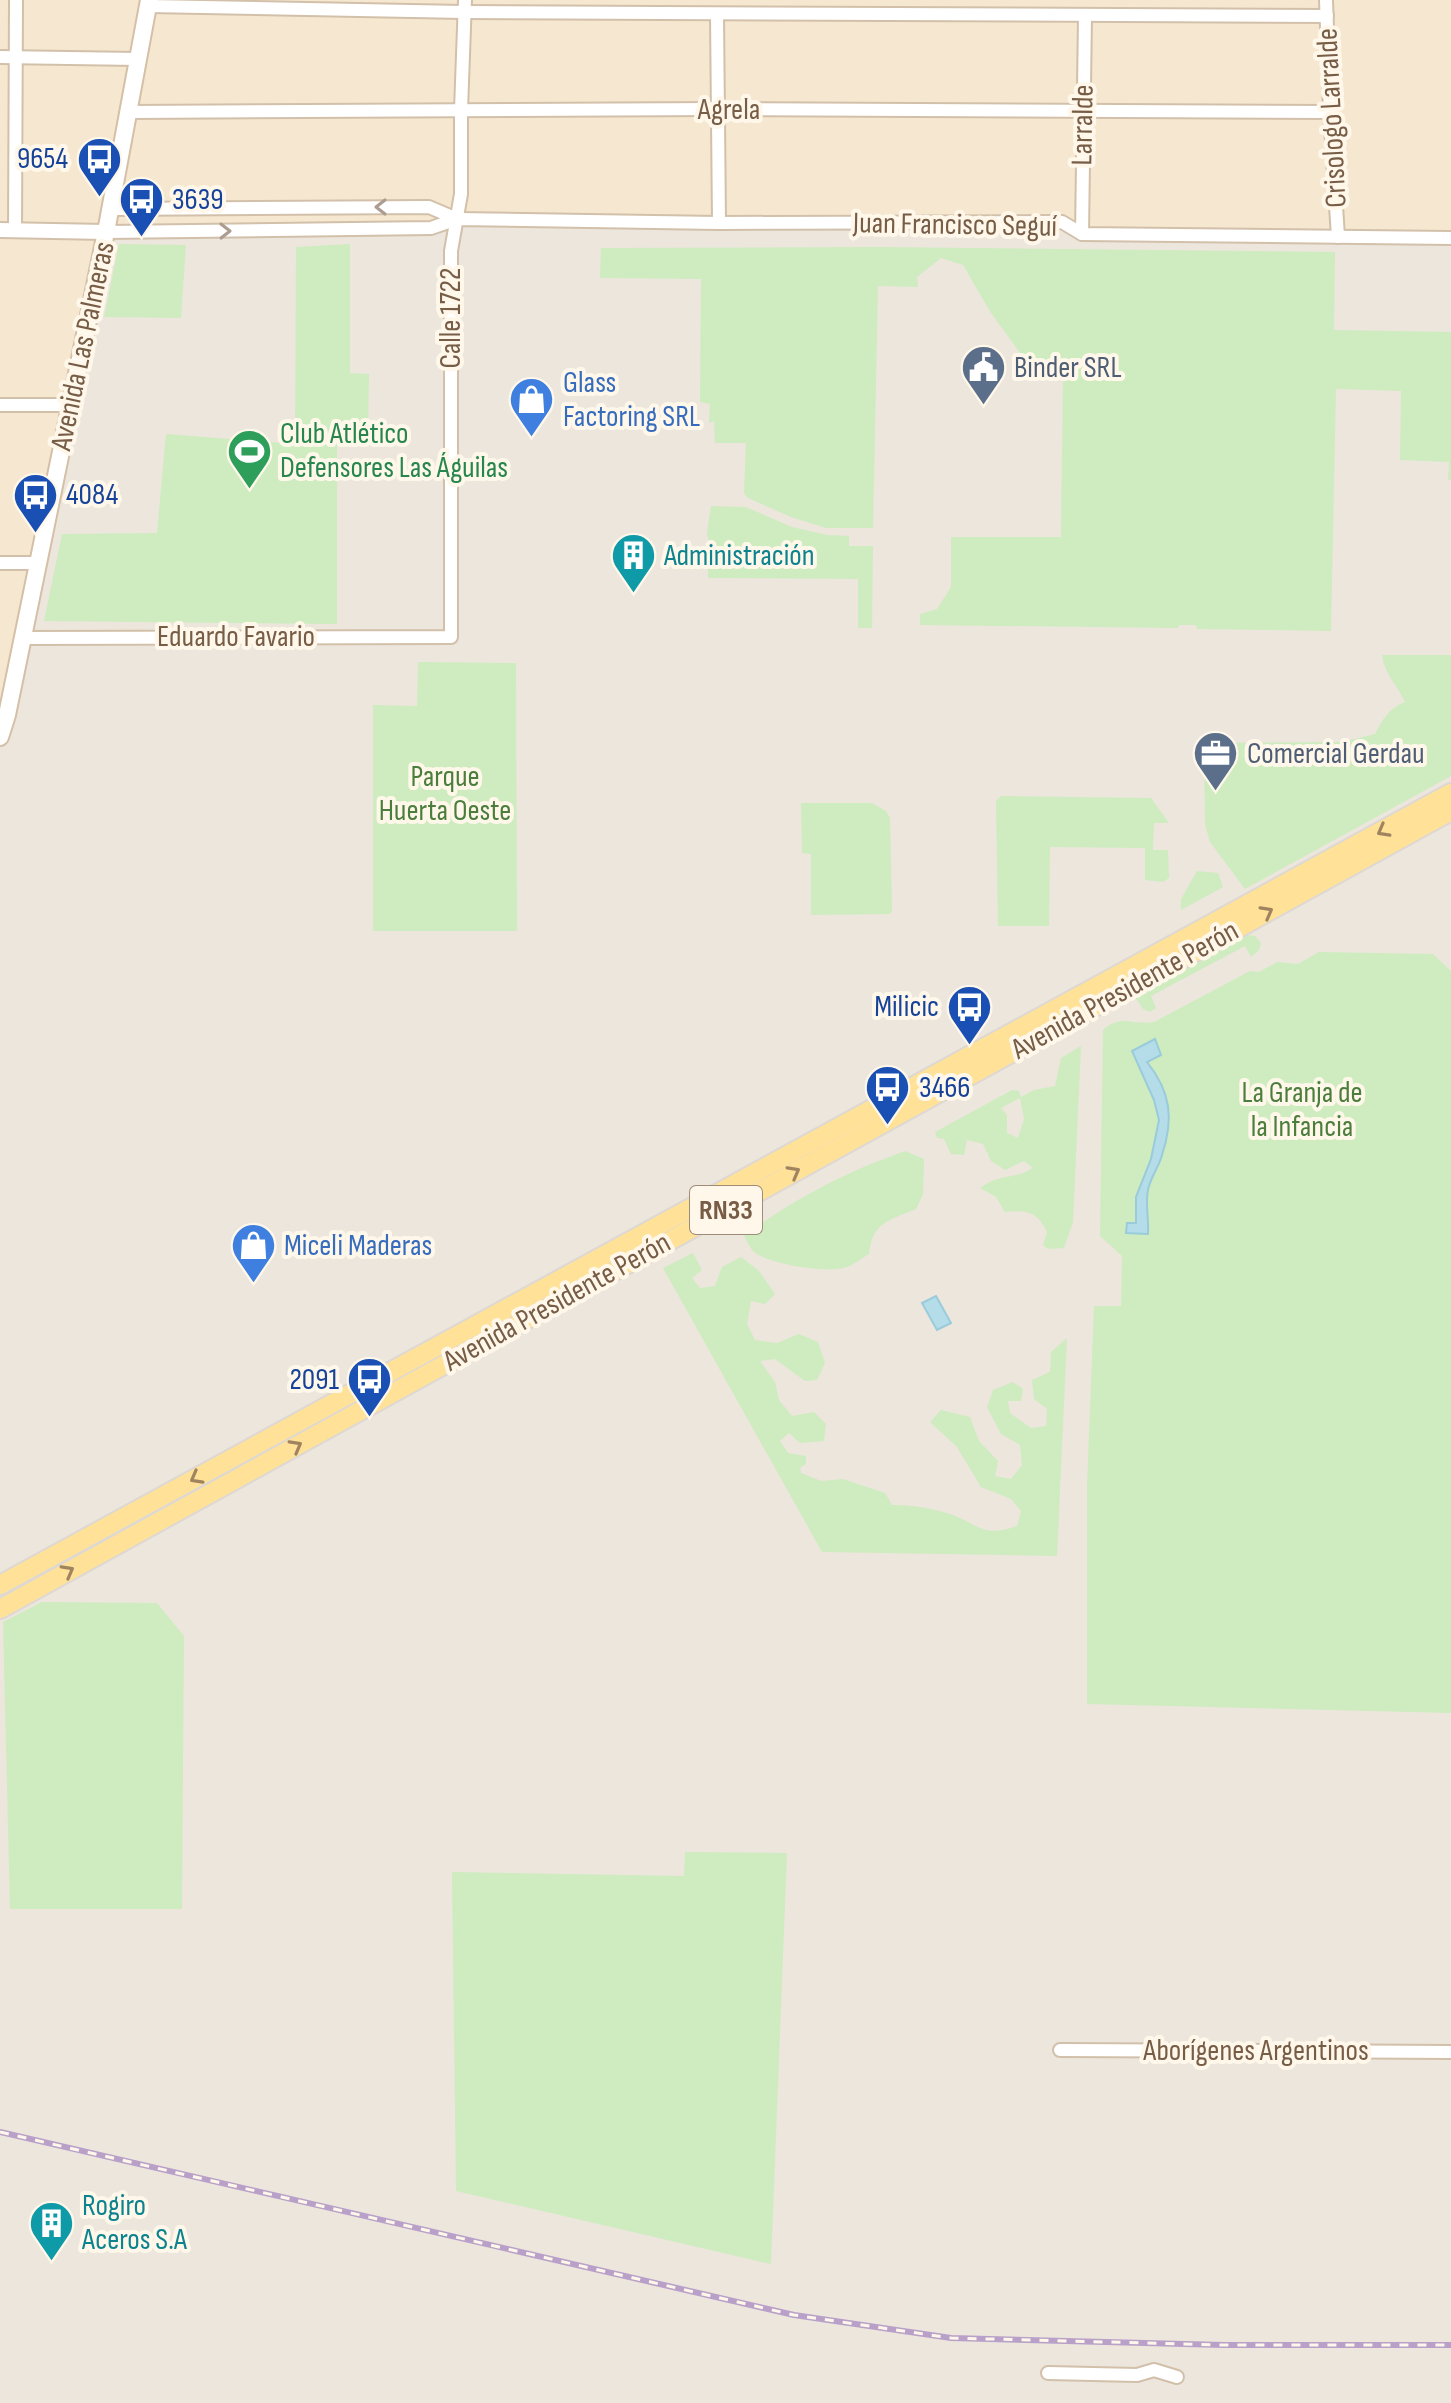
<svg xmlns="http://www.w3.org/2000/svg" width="1451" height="2403" font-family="'Sofia Sans Condensed',sans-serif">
  <rect width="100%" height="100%" fill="#fef5e2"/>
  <polygon fill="#f6e8d0" points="0,0 1451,0 1451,238 0,715"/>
  <polygon fill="#ece6dd" points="457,219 1062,222 1082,234 1451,238 1451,2403 0,2403 0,737 106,232 431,228"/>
  <g fill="#ceecbf" fill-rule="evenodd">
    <polygon points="119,244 186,245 181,318 104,317"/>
    <polygon points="350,244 350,373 369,374 368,436 337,435 337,624 44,621 62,534 157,533 166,434 295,444 296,247"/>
    <polygon points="879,247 1335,252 1334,330 1451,332 1451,480 1448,480 1449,462 1400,460 1401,391 1336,389 1331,631 1197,629 1196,625 1179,625 1178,628 920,625 920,614 937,609 951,587 951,537 1061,537 1063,371 1021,354 991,313 963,265 941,258 917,277 918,287 878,286 873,528 826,528 791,517 748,498 744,493 746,443 715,443 714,421 709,423 710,404 700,402 701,279 600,278 601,248"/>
    <polygon points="711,506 746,507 792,527 827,535 849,536 849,546 873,546 872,628 858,628 858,579 708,578 708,554 713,553 714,542 709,542 707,534"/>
    <path d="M 1382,655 L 1451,655 L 1451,776 L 1245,889 L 1210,842 L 1205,824 L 1204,753 L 1207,747 L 1214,743 L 1342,742 L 1375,734 C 1383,719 1389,708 1405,702 C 1397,685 1384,673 1382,655 Z"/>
    <polygon points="418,662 516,663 517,931 373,931 373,705 417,706"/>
    <polygon points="1001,796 1151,798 1169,823 1154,823 1153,850 1168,850 1169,878 1163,882 1145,880 1145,848 1050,847 1049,926 998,926 996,801"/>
    <polygon points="801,803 872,803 886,811 890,818 892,910 890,914 811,915 811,854 802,853"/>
    <polygon points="1197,871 1218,873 1223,887 1181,910 1181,899"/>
    <polygon points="1248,935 1255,936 1261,943 1259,950 1251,957 1245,946 1151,996 1156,1008 1150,1012 1143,1009 1135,997"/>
    <path d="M 1319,952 L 1433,954 L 1451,971 L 1451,1713 L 1087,1704 L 1087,1485 L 1094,1306 L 1121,1306 L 1122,1256 L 1100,1236 L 1103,1030 C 1122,1013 1132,1026 1154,1022 L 1250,971 L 1259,972 L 1277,962 L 1298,964 Z"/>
    <path d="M 1081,1046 L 1073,1222 L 1064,1248 L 1048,1249 L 1043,1245 L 1047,1232 C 1037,1211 1027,1210 1005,1212 L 996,1197 L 980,1188 C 1000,1173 1014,1180 1033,1168 L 1024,1161 L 1005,1170 L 991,1161 L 983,1144 L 967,1140 L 964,1155 L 951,1154 L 944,1139 L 937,1138 L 935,1132 L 1012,1090 L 1019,1091 L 1021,1097 L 1034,1090 L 1055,1086 L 1061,1058 ZM 1020,1098 L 1024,1119 L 1018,1138 L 1007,1133 L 1007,1115 L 1001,1108 Z"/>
    <path d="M 905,1151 L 924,1159 L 923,1194 L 916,1209 C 890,1220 872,1222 869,1254 C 862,1258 855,1264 847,1267 C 828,1274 771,1265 754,1252 C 750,1248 747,1241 744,1236 C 793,1199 848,1171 905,1151 Z"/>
    <path d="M 693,1253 L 702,1270 L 692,1278 L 700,1288 L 715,1286 L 722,1267 L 741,1257 L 759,1271 L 775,1294 L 765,1304 L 751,1301 L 747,1324 L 755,1340 L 777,1343 L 799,1334 L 818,1342 L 825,1363 L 817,1380 L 805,1381 L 775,1359 L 760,1361 L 775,1382 L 779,1400 L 792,1416 L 814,1412 L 826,1424 L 824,1441 L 800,1443 L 789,1433 L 780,1441 L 788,1453 L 806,1456 L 806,1464 L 800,1468 L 801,1473 L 821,1481 L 843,1479 L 885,1493 L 892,1505 C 912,1505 931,1508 950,1514 C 981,1525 981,1538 1017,1526 L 1021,1511 L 1011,1499 L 981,1487 L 957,1447 L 930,1422 L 941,1410 L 970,1417 L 979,1441 L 998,1461 L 995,1476 L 1011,1479 L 1022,1465 L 1020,1445 L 1001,1434 L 987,1407 L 993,1390 L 1013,1382 L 1023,1389 L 1021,1401 L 1008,1401 L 1010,1413 L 1031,1428 L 1046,1426 L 1047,1409 L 1034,1399 L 1032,1380 L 1050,1372 L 1051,1352 L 1067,1338 L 1057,1556 L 822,1552 L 663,1268 Z"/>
    <polygon points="42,1602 157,1603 184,1636 182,1909 10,1909 3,1622"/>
    <polygon points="685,1852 787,1853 771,2264 456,2191 452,1872 684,1876"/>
  </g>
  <g fill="#b5dde9" stroke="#9acbdb" stroke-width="2">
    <path d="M 1155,1039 L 1161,1055 L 1147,1062 C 1171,1092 1174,1119 1162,1155 C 1159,1167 1150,1178 1148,1190 C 1145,1203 1149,1219 1148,1234 L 1126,1233 L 1127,1223 L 1136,1223 L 1136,1197 L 1151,1159 L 1159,1120 L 1154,1100 L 1132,1051 Z"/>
    <polygon points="936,1296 951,1323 937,1330 922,1303"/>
  </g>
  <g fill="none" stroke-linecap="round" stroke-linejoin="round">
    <defs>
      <g id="minor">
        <polyline points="1326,0 1330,112 1338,237"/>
        <polyline points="148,6 464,12 1327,16"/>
        <polyline points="717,14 719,223"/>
        <polyline points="0,57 138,59"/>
        <polyline points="129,112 719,109 1330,112"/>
        <polyline points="111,209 429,207 457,219"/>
        <polyline points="15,231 16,0"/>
        <polyline points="106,232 431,228 457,219 719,223 1062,222 1082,234 1451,238"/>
        <polyline points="1082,234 1085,15"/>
        <polyline points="0,405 71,405"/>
        <polyline points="0,563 38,563"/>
        <polyline points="22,638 451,637 451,251 461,194 461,110 465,0"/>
        <polyline points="1060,2050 1451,2052"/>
        <polyline points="1048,2373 1137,2375 1154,2370 1177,2377"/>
      </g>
      <polyline id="tertiary" points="0,230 106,232"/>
      <polyline id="secondary" points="0,737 7,715 106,232 149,0"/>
      <g id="primary">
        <polyline points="0,1585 1451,793"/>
        <polyline points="0,1609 1451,811"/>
      </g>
    </defs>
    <use href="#minor" stroke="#d2c0aa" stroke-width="16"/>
    <use href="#tertiary" stroke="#d2c0aa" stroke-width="18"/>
    <use href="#secondary" stroke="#d5c0a7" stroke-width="20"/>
    <use href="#primary" stroke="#ded8d3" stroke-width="22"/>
    <use href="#minor" stroke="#fff" stroke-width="12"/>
    <use href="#tertiary" stroke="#fff" stroke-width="14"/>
    <use href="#secondary" stroke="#fff" stroke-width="16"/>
    <use href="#primary" stroke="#ffe298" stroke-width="18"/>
    <defs>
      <polyline id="rail" points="0,2132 794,2315 951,2338 1224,2345 1451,2345"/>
    </defs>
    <use href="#rail" stroke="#b9a0c8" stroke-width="6"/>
    <use href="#rail" stroke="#fff8ea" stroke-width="3" stroke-dasharray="9" stroke-linecap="butt"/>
  </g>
  <defs><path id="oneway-chevron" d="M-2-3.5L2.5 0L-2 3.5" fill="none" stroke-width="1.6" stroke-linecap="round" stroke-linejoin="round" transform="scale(2)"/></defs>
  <g stroke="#ad9d90">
    <use href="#oneway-chevron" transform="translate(381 207) rotate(180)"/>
    <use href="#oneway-chevron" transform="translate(225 231) rotate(-1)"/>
  </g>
  <g stroke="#a0845f">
    <use href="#oneway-chevron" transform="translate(1383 831) rotate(151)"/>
    <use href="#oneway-chevron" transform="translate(1267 912) rotate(-29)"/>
    <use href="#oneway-chevron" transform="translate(794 1172) rotate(-29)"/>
    <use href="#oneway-chevron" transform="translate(296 1446) rotate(-29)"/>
    <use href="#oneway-chevron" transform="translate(196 1478) rotate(151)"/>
    <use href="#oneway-chevron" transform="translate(68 1571) rotate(-29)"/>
  </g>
  <defs>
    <symbol id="bus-pin" viewBox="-11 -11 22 30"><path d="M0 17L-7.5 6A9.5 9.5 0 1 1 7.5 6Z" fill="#1a4fb4" stroke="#fff8ea"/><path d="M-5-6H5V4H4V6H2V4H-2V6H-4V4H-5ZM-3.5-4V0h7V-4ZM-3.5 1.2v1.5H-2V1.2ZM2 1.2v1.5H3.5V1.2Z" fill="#fff"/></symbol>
    <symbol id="civic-pin" viewBox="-11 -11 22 30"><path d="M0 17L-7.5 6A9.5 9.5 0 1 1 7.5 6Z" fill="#5c6f8a" stroke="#fff8ea"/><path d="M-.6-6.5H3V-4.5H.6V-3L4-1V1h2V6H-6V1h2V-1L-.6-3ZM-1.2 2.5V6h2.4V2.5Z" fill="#fff"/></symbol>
    <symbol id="shop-pin" viewBox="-11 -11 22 30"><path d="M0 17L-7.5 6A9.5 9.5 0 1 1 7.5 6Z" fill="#3f7fe0" stroke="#fff8ea"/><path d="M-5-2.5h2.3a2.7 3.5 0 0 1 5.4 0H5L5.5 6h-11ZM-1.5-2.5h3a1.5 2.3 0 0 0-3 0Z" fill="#fff"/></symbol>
    <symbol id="stadium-pin" viewBox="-11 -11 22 30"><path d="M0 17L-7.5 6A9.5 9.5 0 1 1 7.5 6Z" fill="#2e9e5b" stroke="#fff8ea"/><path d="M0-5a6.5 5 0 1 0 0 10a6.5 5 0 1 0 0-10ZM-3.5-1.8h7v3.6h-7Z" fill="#fff"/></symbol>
    <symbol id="building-pin" viewBox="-11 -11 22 30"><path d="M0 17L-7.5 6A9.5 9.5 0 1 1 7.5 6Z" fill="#0f9aa8" stroke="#fff8ea"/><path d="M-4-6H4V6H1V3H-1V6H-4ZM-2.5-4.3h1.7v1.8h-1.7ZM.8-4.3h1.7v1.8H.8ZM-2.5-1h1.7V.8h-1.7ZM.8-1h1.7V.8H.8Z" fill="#fff"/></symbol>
    <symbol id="office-pin" viewBox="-11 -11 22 30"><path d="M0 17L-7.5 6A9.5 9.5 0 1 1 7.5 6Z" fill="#5c6f8a" stroke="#fff8ea"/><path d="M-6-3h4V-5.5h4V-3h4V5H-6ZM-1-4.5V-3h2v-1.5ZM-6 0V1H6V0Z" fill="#fff"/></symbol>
  </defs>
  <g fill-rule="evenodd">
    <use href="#bus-pin" x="74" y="134" width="51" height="69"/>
    <use href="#bus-pin" x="116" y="174" width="51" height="69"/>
    <use href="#civic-pin" x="958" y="342" width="51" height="69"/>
    <use href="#shop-pin" x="506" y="374" width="51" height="69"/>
    <use href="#stadium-pin" x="224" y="426" width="51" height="69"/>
    <use href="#bus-pin" x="10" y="470" width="51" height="69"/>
    <use href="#building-pin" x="608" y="530" width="51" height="69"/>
    <use href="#office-pin" x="1190" y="728" width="51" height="69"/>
    <use href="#bus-pin" x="944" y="982" width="51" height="69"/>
    <use href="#bus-pin" x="862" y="1062" width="51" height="69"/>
    <use href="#shop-pin" x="228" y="1220" width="51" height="69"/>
    <use href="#bus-pin" x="344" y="1354" width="51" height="69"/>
    <use href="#building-pin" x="26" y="2198" width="51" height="69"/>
  </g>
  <g text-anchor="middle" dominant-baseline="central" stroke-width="8" stroke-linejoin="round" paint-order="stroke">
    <rect fill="#fff8ea" stroke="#a08b77" stroke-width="2" x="690" y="1186" width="72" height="48" rx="6"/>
    <g font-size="28" font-weight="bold" fill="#775c46">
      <text x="726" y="1210">RN33</text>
    </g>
    <g font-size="30" fill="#775c46" stroke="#fff8ea">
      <text x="729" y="110">Agrela</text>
      <text transform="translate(1332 118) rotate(-93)">Crisologo Larralde</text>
      <text transform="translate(1083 125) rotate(-89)">Larralde</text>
      <text transform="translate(955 225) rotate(1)">Juan Francisco Seguí</text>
      <text transform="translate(451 318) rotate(-90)">Calle 1722</text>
      <text transform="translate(83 346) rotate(-78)">Avenida Las Palmeras</text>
      <text x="236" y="637">Eduardo Favario</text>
      <text transform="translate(1125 990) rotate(-29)">Avenida Presidente Perón</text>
      <text transform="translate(557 1302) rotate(-29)">Avenida Presidente Perón</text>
      <text x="1256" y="2051">Aborígenes Argentinos</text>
    </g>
    <g font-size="30" fill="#164399" stroke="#fff8ea" text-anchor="end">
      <text x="68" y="159">9654</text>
      <text x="172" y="200" text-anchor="start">3639</text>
      <text x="66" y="495" text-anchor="start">4084</text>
      <text x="939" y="1007">Milicic</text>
      <text x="919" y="1088" text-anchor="start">3466</text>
      <text x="339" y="1380">2091</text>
    </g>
    <g font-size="30" fill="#4e5e75" stroke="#fff8ea" text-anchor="start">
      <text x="1014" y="368">Binder SRL</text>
      <text x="1247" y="754">Comercial Gerdau</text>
    </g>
    <g font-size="30" fill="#366cbe" stroke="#fff8ea" text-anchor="start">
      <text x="563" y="383">Glass<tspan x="563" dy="34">Factoring SRL</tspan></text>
      <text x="284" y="1246">Miceli Maderas</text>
    </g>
    <g font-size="30" fill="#27864d" stroke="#fff8ea" text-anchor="start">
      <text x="280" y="434">Club Atlético<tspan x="280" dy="34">Defensores Las Águilas</tspan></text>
    </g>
    <g font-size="30" fill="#0d838f" stroke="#fff8ea" text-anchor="start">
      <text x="664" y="556">Administración</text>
      <text x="82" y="2206">Rogiro<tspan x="82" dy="34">Aceros S.A</tspan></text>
    </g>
    <g font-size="30" fill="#4b7e3d" stroke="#fff8ea">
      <text x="445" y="777">Parque<tspan x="445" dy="34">Huerta Oeste</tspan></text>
      <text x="1302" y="1093">La Granja de<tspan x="1302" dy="34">la Infancia</tspan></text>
    </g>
  </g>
</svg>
